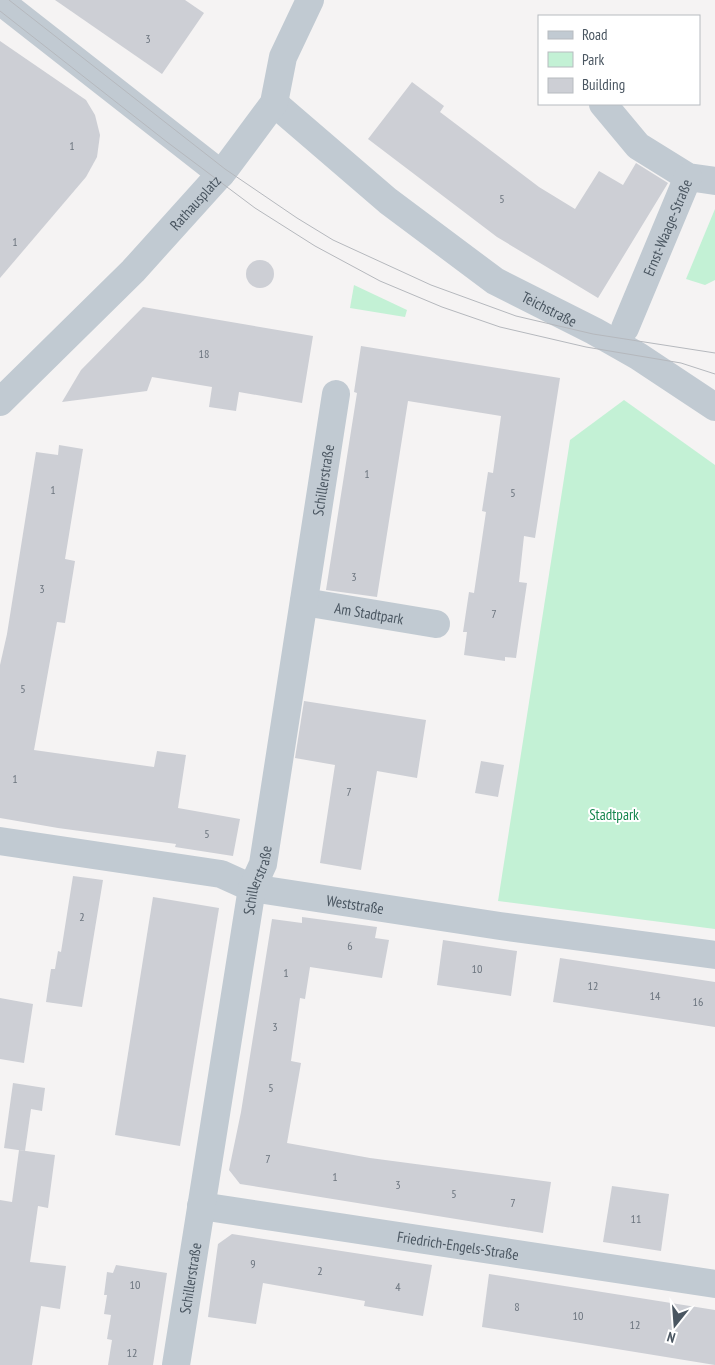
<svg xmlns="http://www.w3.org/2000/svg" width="715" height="1365" font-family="'PT Sans Narrow',sans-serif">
  <rect width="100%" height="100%" fill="#f5f3f3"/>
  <g fill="#c3f1d5">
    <polygon points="715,209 715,280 705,285 686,279"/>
    <polygon points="354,285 407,310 405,317 350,308"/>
    <polygon points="624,400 715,465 715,929 498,901 570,440"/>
  </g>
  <g fill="#cdcfd5">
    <polygon points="55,0 185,0 204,13 162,74"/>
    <polygon points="0,41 86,100 95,115 100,135 97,157 86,177 0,278"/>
    <polygon points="412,82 444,106 440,112 539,187 575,209 599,171 623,185 636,163 668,183 598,298 497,237 368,139"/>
    <circle cx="260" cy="274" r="14"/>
    <polygon points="143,307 313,336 302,403 239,392 236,411 209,407 212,387 152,377 147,391 62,402 81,370"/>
    <polygon points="361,346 560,378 535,538 524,536 519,582 527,583 516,658 505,657 505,661 464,655 467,632 463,632 469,592 474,593 486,512 482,511 488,472 493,473 501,416 408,401 377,597 326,590 357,393 354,392"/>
    <polygon points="59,445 83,449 65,559 75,561 65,623 57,622 34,750 154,767 157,751 186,755 178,808 240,819 233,856 175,847 176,844 58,828 0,818 0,665 7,634 36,452 58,455"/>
    <polygon points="304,701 426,720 417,778 377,771 361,870 320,863 335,765 295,758"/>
    <polygon points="481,761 504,765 498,797 475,793"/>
    <polygon points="73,876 103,880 82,1007 46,1002 51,969 55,969 58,951 61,952"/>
    <polygon points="153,897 219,908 180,1146 115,1135"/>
    <polygon points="302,917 377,927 375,938 389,940 382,978 310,967 305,999 300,998 291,1061 301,1063 287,1143 370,1158 551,1182 543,1233 240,1184 229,1170 241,1112 272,919 302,923"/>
    <polygon points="443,940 517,951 511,996 437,985"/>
    <polygon points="560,958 715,982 715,1027 553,1002"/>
    <polygon points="0,998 33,1004 24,1063 0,1059"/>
    <polygon points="13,1083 45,1088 42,1111 31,1109 25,1151 4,1148"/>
    <polygon points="19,1150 55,1155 48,1208 38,1206 30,1262 66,1266 60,1309 41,1306 32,1365 0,1365 0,1200 12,1202"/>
    <polygon points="612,1186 669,1194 661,1251 603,1242"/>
    <polygon points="232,1234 432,1265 423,1316 364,1306 365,1301 263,1283 256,1324 208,1317 218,1244"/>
    <polygon points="116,1265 167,1273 153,1365 108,1365 112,1340 107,1339 111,1315 104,1314 107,1295 104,1295 107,1272 113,1273"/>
    <polygon points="489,1274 715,1310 715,1365 482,1327"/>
  </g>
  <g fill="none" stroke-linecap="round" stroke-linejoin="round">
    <g stroke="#c1cad2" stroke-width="28">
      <polyline points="0,1 221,174"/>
      <path id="s1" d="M 274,103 L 388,201 L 495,281 L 594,331 L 638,356 L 715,407"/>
      <polyline points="603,104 638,146 688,177 715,181"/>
      <path id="s2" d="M 625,328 L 688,177"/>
      <path id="s3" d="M 0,402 L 133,271 L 225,169 L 274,103 L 283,57 L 310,0"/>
      <path id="s4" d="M 304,602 L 436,624"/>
      <path id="s5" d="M 0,841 L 221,874 L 252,888 L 500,926 L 715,955"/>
      <path id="s6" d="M 201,1206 L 715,1284"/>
      <path id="s7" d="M 176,1365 L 252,888 L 263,864 L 336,394"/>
    </g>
    <g stroke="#b5b8bd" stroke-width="1">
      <polyline points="9,0 225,169 297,218 333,240 431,285 516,316 593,334 715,353"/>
      <polyline points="0,11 167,142 255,208 315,246 380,281 442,307 500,327 586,347 681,363 715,374"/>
    </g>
  </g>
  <g text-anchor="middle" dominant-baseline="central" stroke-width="4" stroke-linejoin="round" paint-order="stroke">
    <g font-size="12" fill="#6b747e">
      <text x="148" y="38">3</text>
      <text x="72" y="145">1</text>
      <text x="502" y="198">5</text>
      <text x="15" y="241">1</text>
      <text x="204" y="353">18</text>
      <text x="367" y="473">1</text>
      <text x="53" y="489">1</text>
      <text x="513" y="492">5</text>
      <text x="354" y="576">3</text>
      <text x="42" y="588">3</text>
      <text x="494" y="613">7</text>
      <text x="23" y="688">5</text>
      <text x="15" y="778">1</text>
      <text x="349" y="791">7</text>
      <text x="207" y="833">5</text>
      <text x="82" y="916">2</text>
      <text x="350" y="945">6</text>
      <text x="477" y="968">10</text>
      <text x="286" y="972">1</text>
      <text x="593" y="985">12</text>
      <text x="655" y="995">14</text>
      <text x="698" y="1001">16</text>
      <text x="275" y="1026">3</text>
      <text x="271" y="1087">5</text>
      <text x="268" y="1158">7</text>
      <text x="335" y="1176">1</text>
      <text x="398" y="1184">3</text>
      <text x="454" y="1193">5</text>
      <text x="513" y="1202">7</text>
      <text x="636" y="1218">11</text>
      <text x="253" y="1263">9</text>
      <text x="320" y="1270">2</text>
      <text x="135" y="1284">10</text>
      <text x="398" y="1286">4</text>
      <text x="517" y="1306">8</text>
      <text x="578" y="1315">10</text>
      <text x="635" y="1324">12</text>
      <text x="132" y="1352">12</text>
    </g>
    <g font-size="15" fill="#4a5661" stroke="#fff">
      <text stroke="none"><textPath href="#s3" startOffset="279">Rathausplatz</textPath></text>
      <text stroke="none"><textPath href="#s2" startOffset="109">Ernst-Waage-Straße</textPath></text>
      <text stroke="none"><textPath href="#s1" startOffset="345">Teichstraße</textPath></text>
      <text stroke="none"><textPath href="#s7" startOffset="898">Schillerstraße</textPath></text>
      <text stroke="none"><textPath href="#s4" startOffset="66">Am Stadtpark</textPath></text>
      <text stroke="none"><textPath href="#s7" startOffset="492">Schillerstraße</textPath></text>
      <text stroke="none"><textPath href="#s5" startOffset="362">Weststraße</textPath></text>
      <text stroke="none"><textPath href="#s6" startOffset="260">Friedrich-Engels-Straße</textPath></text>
      <text stroke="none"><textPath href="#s7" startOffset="88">Schillerstraße</textPath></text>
    </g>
    <g font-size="15" fill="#17864f" stroke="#fff">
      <text x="614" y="814">Stadtpark</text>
    </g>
  </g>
  <rect x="538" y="15" width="162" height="90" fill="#ffffff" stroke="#b7bbc0"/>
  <rect x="548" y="31" width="25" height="8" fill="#c1cad2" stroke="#b7bbc0"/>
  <text x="582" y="40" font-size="15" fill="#4a5661">Road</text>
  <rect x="548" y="52" width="25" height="15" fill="#c3f1d5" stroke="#b7bbc0"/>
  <text x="582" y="65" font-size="15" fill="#4a5661">Park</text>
  <rect x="548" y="78" width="25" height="15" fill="#cdcfd5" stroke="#b7bbc0"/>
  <text x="582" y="90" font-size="15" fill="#4a5661">Building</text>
  <g transform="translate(675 1325) rotate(197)" stroke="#ffffff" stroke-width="4" paint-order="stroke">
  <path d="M0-4L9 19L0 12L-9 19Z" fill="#4a5661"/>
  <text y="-8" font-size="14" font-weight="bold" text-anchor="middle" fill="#4a5661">N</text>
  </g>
</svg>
